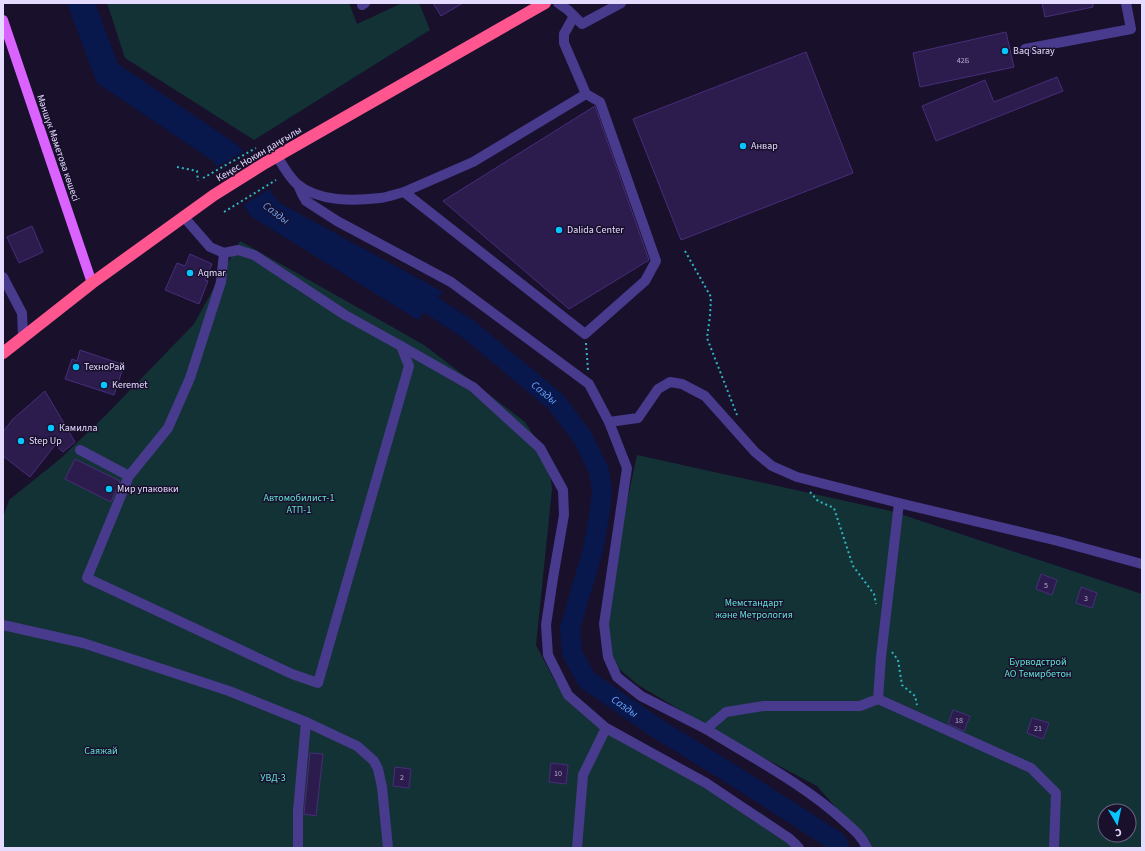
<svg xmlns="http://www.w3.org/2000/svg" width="1145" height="851" font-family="'Source Sans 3',sans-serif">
  <rect width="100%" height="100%" fill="#19102c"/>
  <g fill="#133236" fill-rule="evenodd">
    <polygon points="107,3 349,3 357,24 402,3 419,3 430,30 254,140 125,58"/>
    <polygon points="240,241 424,345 525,422 549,459 552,489 536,645 556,683 585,715 761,813 800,841 803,848 3,848 3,518 9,500 60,459 105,416 194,324"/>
    <path d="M 637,455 L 891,511 L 1142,594 L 1142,848 L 867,848 L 865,841 L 817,786 L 743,747 L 638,685 L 611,662 L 604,609 ZM 1105,811 L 1129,811 L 1129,835 L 1105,835 Z"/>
  </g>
  <polygon fill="#09184c" points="67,3 95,3 118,64 239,146 278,202 443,292 418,320 252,217 213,161 97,83"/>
  <polygon fill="#19102c" points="245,151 271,188 242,206 215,168"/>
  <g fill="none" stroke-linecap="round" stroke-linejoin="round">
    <path stroke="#09184c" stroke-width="20" id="s1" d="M 406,291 L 434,307 L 468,329 L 556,402 L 583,438 L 599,471 L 602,490 L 600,510 L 593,550 L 570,628 L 572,653 L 587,680 L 655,727 L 733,775 L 837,842 L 839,848"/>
  </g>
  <g fill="#2c1c4d" stroke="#472d7a">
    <polygon points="433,3 463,3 441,16"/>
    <polygon points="1042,3 1093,3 1093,7 1045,17"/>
    <polygon points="1006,32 1014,67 920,87 913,53"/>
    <polygon points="806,52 853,173 681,240 633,119"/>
    <polygon points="1057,77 1063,91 936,141 922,106 985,80 994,102"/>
    <polygon points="595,106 649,260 569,309 443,201"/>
    <polygon points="32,226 43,252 19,263 7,237"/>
    <polygon points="190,254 212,264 205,280 208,281 199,304 165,290 177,263 185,266"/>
    <polygon points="80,350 124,365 114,395 65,379 72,359 77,361"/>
    <polygon points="45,391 75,442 63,452 55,445 30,477 3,456 3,432 12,420"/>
    <polygon points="75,459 120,481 111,502 65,479"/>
    <polygon points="1041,574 1057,580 1052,595 1036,589"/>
    <polygon points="1081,587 1097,593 1092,608 1076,603"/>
    <polygon points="953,710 970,716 964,731 948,724"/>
    <polygon points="1032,718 1049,723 1043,739 1027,733"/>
    <polygon points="310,753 323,754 316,816 304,814"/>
    <polygon points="551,763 568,765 566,784 549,782"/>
    <polygon points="395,767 411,769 409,788 393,786"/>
  </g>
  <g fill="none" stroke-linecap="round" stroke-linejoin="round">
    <g stroke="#2db6c1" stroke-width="2" stroke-dasharray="2 3" stroke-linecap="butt">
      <polyline points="177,167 197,171 198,181"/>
      <polyline points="203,178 256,148"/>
      <polyline points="224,212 276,180"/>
      <polyline points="685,251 711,297 710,316 707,338 737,415"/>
      <polyline points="586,343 588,370"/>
      <polyline points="810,492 818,501 834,508 853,566 874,594 876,604"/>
      <polyline points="892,652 898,660 902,685 915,696 917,705"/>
    </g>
    <g stroke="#483a8c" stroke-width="10">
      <polyline points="558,3 568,10 582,24 621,3"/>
      <polyline points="362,5 365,3"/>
      <polyline points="574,16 564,34 564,43 586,94 600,102 656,261 645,281 585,334 404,192 473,162 586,94"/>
      <polyline points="1025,49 1131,29 1126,3"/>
      <path d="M 277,156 C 283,166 289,177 297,184 C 319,202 353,201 380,198 C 388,197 396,194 404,192"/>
      <polyline points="298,185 302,194 306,201 337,221 451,282 589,384 609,422 627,468 604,624 608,657 617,677 641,696 706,729 726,712 764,706 860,706 878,699"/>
      <polyline points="183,216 210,247 224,253 238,250 254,255 345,315 401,346 409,366 318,683 292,674 87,578 129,476 168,428 190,378 221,282 224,253"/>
      <polyline points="3,277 22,313 23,336"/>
      <polyline points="401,346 473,387 540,448 563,490 564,515 553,578 546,625 548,655 568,695 606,728 706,783 790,839 799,848"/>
      <polyline points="609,422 638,418 658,389 670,382 682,384 705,396 755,452 772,466 797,477 899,503"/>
      <polyline points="80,450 129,476"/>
      <polyline points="3,625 83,643 229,691 306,722 357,746 374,761 378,769 382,787 388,848"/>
      <path d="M 706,729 C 753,758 803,784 844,821 C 854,830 861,835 867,848"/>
      <polyline points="298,848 298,811 306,722"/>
      <polyline points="577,848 583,775 606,728"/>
      <polyline points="1054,848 1056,793 1031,768 878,699 881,657 899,503 1058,541 1142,564"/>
    </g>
    <polyline stroke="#da62ff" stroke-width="10" points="3,20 92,283"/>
    <polyline stroke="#ff5690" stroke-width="12" points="3,353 92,283 214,195 265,163 545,3"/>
  </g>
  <g fill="#07c5ff" stroke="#19102c" stroke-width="1.5">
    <circle cx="1005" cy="51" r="4"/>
    <circle cx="743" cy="146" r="4"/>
    <circle cx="559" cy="230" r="4"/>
    <circle cx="190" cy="273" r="4"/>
    <circle cx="76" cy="367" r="4"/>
    <circle cx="104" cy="385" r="4"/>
    <circle cx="51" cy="428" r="4"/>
    <circle cx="21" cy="441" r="4"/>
    <circle cx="109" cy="489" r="4"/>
  </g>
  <g text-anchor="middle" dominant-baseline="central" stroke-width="3" stroke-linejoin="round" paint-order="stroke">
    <g font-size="8" fill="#b6abd2">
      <text x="963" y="60">42Б</text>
      <text x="1046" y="585">5</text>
      <text x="1086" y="598">3</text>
      <text x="959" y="720">18</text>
      <text x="1038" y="728">21</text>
      <text x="558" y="773">10</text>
      <text x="402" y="777">2</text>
    </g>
    <g font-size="10" fill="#e4dbff" stroke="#19102c" text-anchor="start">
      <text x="1013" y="51">Baq Saray</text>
      <text x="751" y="146">Анвар</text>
      <text x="567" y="230">Dalida Center</text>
      <text x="198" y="273">Aqmar</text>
      <text x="84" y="367">ТехноРай</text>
      <text x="112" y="385">Keremet</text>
      <text x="59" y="428">Камилла</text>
      <text x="29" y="441">Step Up</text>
      <text x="117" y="489">Мир упаковки</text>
    </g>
    <g font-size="10" fill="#e4dbff" stroke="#19102c">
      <text transform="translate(58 148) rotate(71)">Мәншүк Мәметова көшесі</text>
      <text transform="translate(259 154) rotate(-31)">Кеңес Нокин даңғылы</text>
    </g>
    <g font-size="10" fill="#61e4d5" stroke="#19102c">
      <text x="299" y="498">Автомобилист-1<tspan x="299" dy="12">АТП-1</tspan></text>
      <text x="754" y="603">Мемстандарт<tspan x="754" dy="12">және Метрология</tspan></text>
      <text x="1038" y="662">Бурводстрой<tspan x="1038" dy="12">АО Темирбетон</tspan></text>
      <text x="101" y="751">Саяжай</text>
      <text x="273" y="778">УВД-3</text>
    </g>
    <g font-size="11" font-style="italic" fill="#69a5ff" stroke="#19102c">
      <text transform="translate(276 213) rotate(37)">Сазды</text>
      <text stroke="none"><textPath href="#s1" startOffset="172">Сазды</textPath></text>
      <text stroke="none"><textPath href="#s1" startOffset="532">Сазды</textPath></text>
    </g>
  </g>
  <rect width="1145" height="851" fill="none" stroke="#e4dbff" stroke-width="8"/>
  <g transform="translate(1117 823) rotate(171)"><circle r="19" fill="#19102c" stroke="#6a6180"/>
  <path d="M0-3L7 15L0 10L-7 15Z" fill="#07c5ff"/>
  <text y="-6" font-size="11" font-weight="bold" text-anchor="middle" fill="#e4dbff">С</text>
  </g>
</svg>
